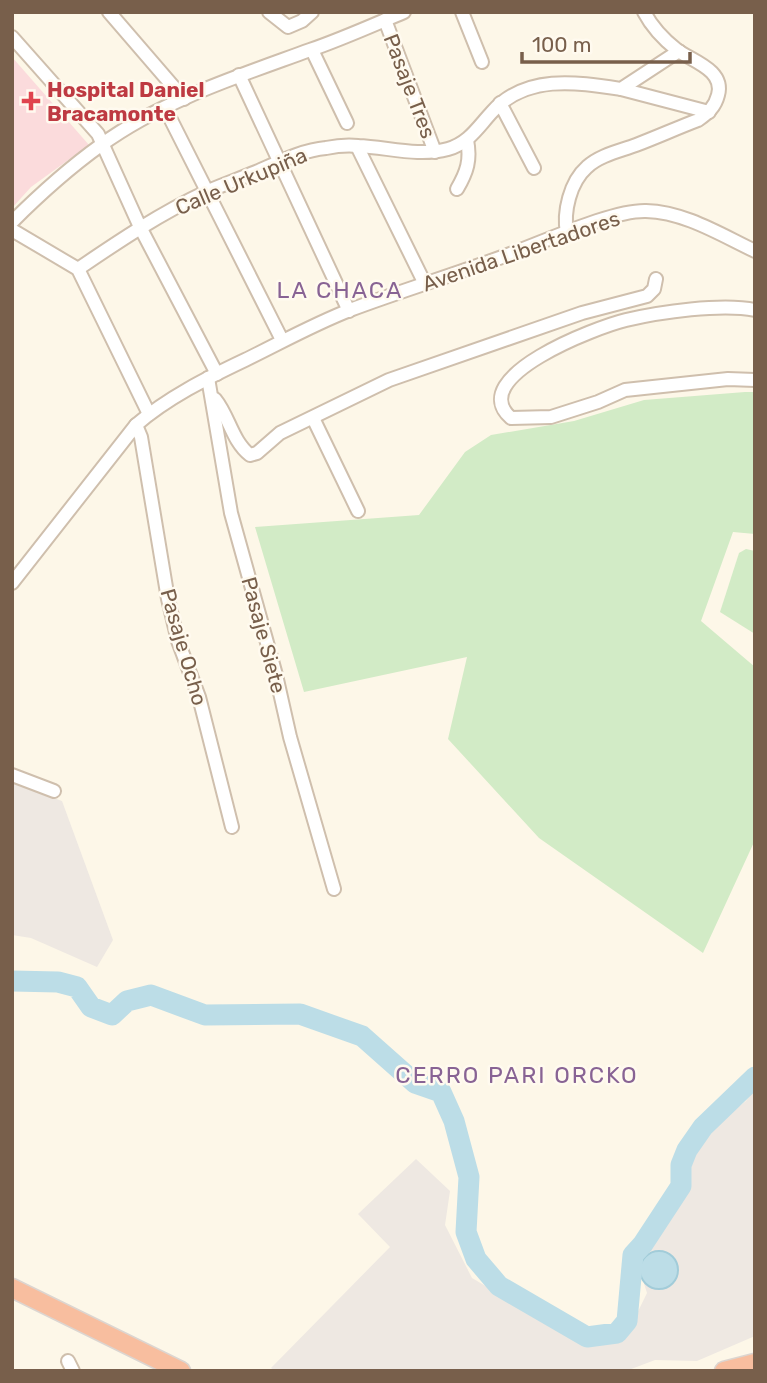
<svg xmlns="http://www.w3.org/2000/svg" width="767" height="1383" font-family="Rubik,sans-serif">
  <rect width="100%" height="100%" fill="#fdf7e8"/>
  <g fill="#eee8e2">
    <polygon points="12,783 62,801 113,940 97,967 31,938 12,935"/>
    <polygon points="755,1088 755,1336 697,1361 655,1360 626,1371 275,1371 271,1368 390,1247 358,1214 416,1159 450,1191 445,1225 472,1278 587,1346 617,1343 627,1334 647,1293 640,1271 641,1265 691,1181 689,1159 717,1123 746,1101"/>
  </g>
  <polygon fill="#fbdbdc" points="12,57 89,145 31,187 12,208"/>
  <g fill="#d2ebc6">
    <polygon points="745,392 755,392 755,534 733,532 701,621 755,667 755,840 703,953 539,838 448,739 467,657 304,692 255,527 419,515 465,452 491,435 574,421 644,400"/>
    <polygon points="746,549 755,551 755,634 720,612 739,553"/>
  </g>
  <circle fill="#bcdde7" stroke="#a2ccd9" stroke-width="2" cx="659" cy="1270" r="19"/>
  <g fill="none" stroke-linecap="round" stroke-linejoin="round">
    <polyline stroke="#bcdde7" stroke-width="21" points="12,981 58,982 77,987 91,1007 112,1015 127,1001 151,995 205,1015 300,1014 362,1036 415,1083 441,1092 454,1121 469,1177 466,1232 476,1259 499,1286 587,1337 617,1333 627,1321 633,1255 643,1244 681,1186 681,1165 687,1150 703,1127 755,1077"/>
    <defs>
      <g id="minor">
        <polyline points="109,12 184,99"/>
        <polyline points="269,12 288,27 302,21 312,12"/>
        <polyline points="462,12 482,62"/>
        <polyline points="385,20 435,152"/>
        <polyline points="12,37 98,134 140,227 217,374"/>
        <polyline points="312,50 347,123"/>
        <polyline points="239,75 349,311"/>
        <polyline points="621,89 709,112"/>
        <polyline points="500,103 534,168"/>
        <polyline points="165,108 282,340"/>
        <polyline points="357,146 425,284"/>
        <path d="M 457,189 C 467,172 471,160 467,140"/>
        <path d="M 12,222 C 40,194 69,168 101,145 C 163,100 239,76 310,50 C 342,39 373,25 404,12"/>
        <polyline points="12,230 78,269 149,414"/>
        <path d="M 567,233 C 563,212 570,182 587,167 C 600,155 620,151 636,145 C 657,137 677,128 698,120 C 708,113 715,107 718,95 C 725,70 692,61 677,50 C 663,39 652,27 644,12"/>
        <path d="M 78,269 C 119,241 161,213 206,192 C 222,185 239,179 256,172 C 277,163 302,150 326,148 C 336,146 348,145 358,146 C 387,147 418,157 448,149 C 469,143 478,127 492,112 C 526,74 576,82 621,89 L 679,51"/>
        <path d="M 755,310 C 722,303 660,312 626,320 C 597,327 464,377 511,418 L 551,417 L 598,402 L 625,390 L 728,379 L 755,380"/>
        <polyline points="208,378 231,513 276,675 290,737 334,889"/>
        <path d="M 215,399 C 229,416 232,441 250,455 L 257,453 L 280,433 L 389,380 L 582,313 L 647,296 L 654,289 L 656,279"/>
        <polyline points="313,418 358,511"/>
        <polyline points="136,425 141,437 168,599 178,641 199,697 232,827"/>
        <path d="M 12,583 L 136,425 C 167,398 207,378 245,360 C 280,343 314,324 350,310 C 403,290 457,274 510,254 C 544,242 612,210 646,211 C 685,212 721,235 755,251"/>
        <polyline points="12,775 54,791"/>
        <polyline points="68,1361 73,1371"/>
      </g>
      <g id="highway">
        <polyline points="12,1288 181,1371"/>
        <polyline points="724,1371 755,1363"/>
      </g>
    </defs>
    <use href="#minor" stroke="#cfbfad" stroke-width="16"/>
    <use href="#highway" stroke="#dcd5d0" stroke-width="21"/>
    <use href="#minor" stroke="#fff" stroke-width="12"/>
    <use href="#highway" stroke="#f8be9f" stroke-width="18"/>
  </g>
  <path fill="#e0444e" stroke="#fffaef" stroke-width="2.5" d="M27.5 90.5h7v7h7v7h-7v7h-7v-7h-7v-7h7z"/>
  <g text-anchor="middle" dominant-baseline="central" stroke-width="5" stroke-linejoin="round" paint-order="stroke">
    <g font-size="21" fill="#785f4b" stroke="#fffaef">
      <text transform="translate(410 86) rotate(69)">Pasaje Tres</text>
      <text transform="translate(241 181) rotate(-23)">Calle Urkupiña</text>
      <text transform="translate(521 251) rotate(-19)">Avenida Libertadores</text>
      <text transform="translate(264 635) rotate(75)">Pasaje Siete</text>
      <text transform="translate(184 647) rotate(74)">Pasaje Ocho</text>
    </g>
    <g font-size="21" font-weight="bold" fill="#be3a42" stroke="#fffaef" text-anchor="start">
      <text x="47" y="89">Hospital Daniel<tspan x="47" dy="24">Bracamonte</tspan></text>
    </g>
    <g font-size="23" letter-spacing="2" fill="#886394" stroke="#fffaef">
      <text x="340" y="290">LA CHACA</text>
      <text x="517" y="1075">CERRO PARI ORCKO</text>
    </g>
  </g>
  <rect width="767" height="1383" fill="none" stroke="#785f4b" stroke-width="28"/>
  <path d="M522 52v10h168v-10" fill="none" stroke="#785f4b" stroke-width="3.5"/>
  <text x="532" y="52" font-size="21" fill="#785f4b" stroke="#fffaef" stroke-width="5" paint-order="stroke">100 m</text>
</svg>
